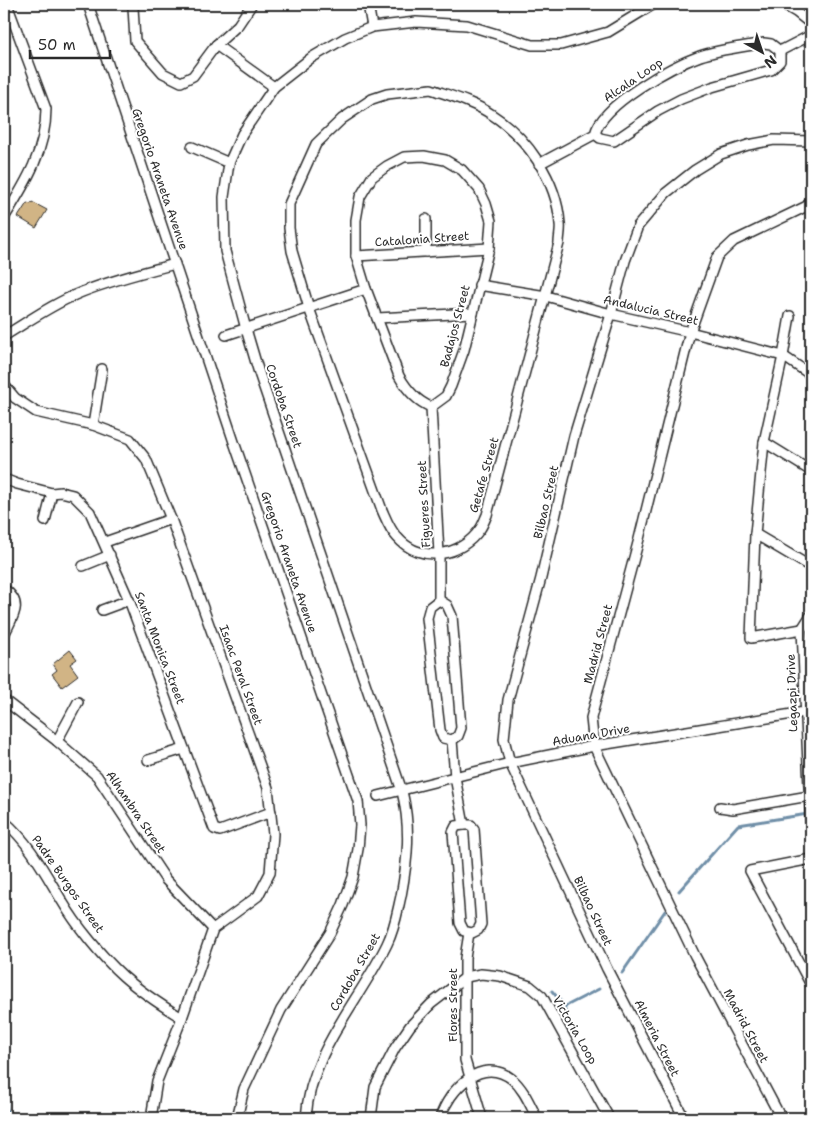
<svg xmlns="http://www.w3.org/2000/svg" width="815" height="1122" font-family="'Shantell Sans',sans-serif">
  <rect width="100%" height="100%" fill="#fff"/>
  <filter id="ink" filterUnits="userSpaceOnUse"><feTurbulence type="fractalNoise" baseFrequency=".02" numOctaves="2"/><feDisplacementMap in="SourceGraphic" scale="10" xChannelSelector="R" yChannelSelector="G"/><feConvolveMatrix kernelMatrix="1 2 1 2 8 2 1 2 1" color-interpolation-filters="sRGB"/></filter>
  <g filter="url(#ink)">
    <g fill="none" stroke-linecap="round" stroke-linejoin="round">
      <g stroke="#708fa8" stroke-width="3">
        <polyline points="679,891 738,825 808,814"/>
        <polyline points="622,973 665,911"/>
        <polyline points="552,991 562,1003 574,1033"/>
        <polyline points="564,1007 599,989"/>
        <polyline points="4,1086 8,1118"/>
      </g>
    </g>
    <g fill="#d1b485" stroke="#2b2b2b">
      <polygon points="32,202 47,210 36,228 18,217 27,203 31,204"/>
      <polygon points="70,650 77,659 70,664 78,675 62,687 52,674 57,670 53,664"/>
    </g>
    <g fill="none" stroke-linecap="round" stroke-linejoin="round">
      <defs>
        <g id="minor">
          <polyline points="88,4 234,442 358,801 360,825 358,849 353,877 343,905 330,933 281,1010 244,1089 237,1118"/>
          <polyline points="135,4 133,7 135,41 163,73 181,82 193,76 216,45 238,25 252,4"/>
          <polyline points="368,4 372,27"/>
          <polyline points="782,4 796,12 811,24"/>
          <polyline points="216,45 274,87"/>
          <polyline points="780,51 811,35"/>
          <path d="M 431,89 C 451,96 473,102 491,114 C 527,137 557,180 560,224 C 561,230 559,237 559,243 L 487,515 C 485,519 483,525 480,529 C 461,557 420,564 397,537 C 390,530 386,519 382,510 L 309,308 L 292,251 L 289,228 L 289,204 L 316,144 L 342,119 L 372,99 L 387,94 Z"/>
          <polyline points="192,147 229,163"/>
          <path d="M 424,156 L 445,160 L 462,170 L 479,189 L 486,204 L 491,221 L 489,248 L 464,350 L 451,386 L 446,396 L 431,407 C 416,401 407,390 399,376 L 366,289 L 356,256 L 356,220 L 360,197 L 372,177 L 387,166 L 404,157 Z"/>
          <path d="M 539,164 L 595,134 C 602,104 672,66 700,56 C 720,49 743,47 764,43 L 771,44 L 780,51 L 780,61 L 771,70 L 712,87 L 681,99 L 658,111 L 614,141 L 600,138 L 595,134"/>
          <path d="M 4,218 C 25,184 46,151 46,109 L 7,4"/>
          <polyline points="426,219 426,252"/>
          <polyline points="356,256 489,248"/>
          <polyline points="479,285 546,296 611,314 690,332 783,356 811,375"/>
          <polyline points="790,316 783,356 764,442 755,534 751,638 802,629"/>
          <polyline points="377,318 473,313"/>
          <polyline points="226,335 366,289"/>
          <path d="M 4,336 C 29,321 54,303 82,292 C 112,280 144,272 175,264"/>
          <polyline points="4,385 15,398 36,412 93,425 130,439 146,459 171,519 268,788 273,834 270,873 258,896 213,929 182,1018 157,1081 151,1118"/>
          <polyline points="431,407 439,554 439,600"/>
          <polyline points="93,425 102,369"/>
          <polyline points="764,442 811,471"/>
          <polyline points="4,479 17,484 52,493 61,492 73,495 90,512 129,600 214,829 220,831 271,812"/>
          <polyline points="45,521 52,493"/>
          <polyline points="755,534 811,567"/>
          <polyline points="105,542 171,519"/>
          <polyline points="83,566 110,555"/>
          <path d="M 4,589 C 25,604 12,617 4,635"/>
          <polygon points="439,600 447,605 452,616 461,728 458,736 452,740 443,738 440,730 427,618 430,607"/>
          <polyline points="102,610 129,600"/>
          <polyline points="811,615 802,629 811,832"/>
          <polyline points="4,700 57,741 97,776 166,880 213,929"/>
          <polyline points="452,740 455,777 464,825"/>
          <polyline points="57,741 78,702"/>
          <polyline points="148,760 184,749"/>
          <polyline points="378,796 510,763 594,746 811,711"/>
          <polyline points="720,807 733,809 809,796"/>
          <path d="M 4,821 C 30,843 45,873 62,901 C 76,925 102,957 123,976 C 141,992 161,1005 182,1018"/>
          <polygon points="464,825 471,825 474,829 481,924 478,930 472,933 464,931 460,923 453,832 456,826"/>
          <polyline points="811,859 750,871 811,985"/>
          <polyline points="469,933 465,958 465,1060 482,1118"/>
          <path d="M 306,1118 C 310,1051 359,1002 387,944 C 395,928 397,913 401,896 C 408,858 411,829 402,791 L 259,373 L 246,329 L 225,251 L 224,197 L 229,163 L 242,134 L 274,87 L 311,58 L 345,38 L 372,27 L 416,22 L 467,25 L 532,45 L 561,45 L 608,32 L 654,4"/>
          <polyline points="371,1118 375,1087 395,1048 410,1026 431,1004 466,977 481,974 500,976 530,986 542,996 609,1118"/>
          <path d="M 440,1118 C 449,1090 481,1055 512,1079 C 524,1089 530,1105 537,1118"/>
          <polyline points="684,1118 607,969 510,763 504,739 508,700 541,578 574,436 611,314 625,261 638,226 666,193 695,170 721,154 748,145 774,140 811,141"/>
          <polyline points="781,1118 695,956 594,746 591,718 639,539 690,332 717,257 734,241 807,206 811,199"/>
        </g>
      </defs>
      <use href="#minor" stroke="#2b2b2b" stroke-width="12"/>
      <use href="#minor" stroke="#fff" stroke-width="9"/>
    </g>
  </g>
  <g text-anchor="middle" dominant-baseline="central" stroke-width="4" stroke-linejoin="round" paint-order="stroke">
    <g font-size="12" fill="#2b2b2b" stroke="#fff">
      <text transform="translate(633 80) rotate(-34)">Alcala Loop</text>
      <text transform="translate(160 179) rotate(71)">Gregorio Araneta Avenue</text>
      <text transform="translate(422 239) rotate(-4)">Catalonia Street</text>
      <text transform="translate(651 310) rotate(13)">Andalucia Street</text>
      <text transform="translate(455 326) rotate(-75)">Badajos Street</text>
      <text transform="translate(284 406) rotate(71)">Cordoba Street</text>
      <text transform="translate(484 475) rotate(-74)">Getafe Street</text>
      <text transform="translate(546 502) rotate(-77)">Bilbao Street</text>
      <text transform="translate(424 504) rotate(-93)">Figueres Street</text>
      <text transform="translate(289 562) rotate(71)">Gregorio Araneta Avenue</text>
      <text transform="translate(598 644) rotate(-75)">Madrid Street</text>
      <text transform="translate(160 648) rotate(69)">Santa Monica Street</text>
      <text transform="translate(241 675) rotate(70)">Isaac Peral Street</text>
      <text transform="translate(792 693) rotate(-92)">Legazpi Drive</text>
      <text transform="translate(591 735) rotate(-10)">Aduana Drive</text>
      <text transform="translate(136 812) rotate(56)">Alhambra Street</text>
      <text transform="translate(68 884) rotate(55)">Padre Burgos Street</text>
      <text transform="translate(593 911) rotate(65)">Bilbao Street</text>
      <text transform="translate(355 972) rotate(-60)">Cordoba Street</text>
      <text transform="translate(453 1005) rotate(-90)">Flores Street</text>
      <text transform="translate(746 1026) rotate(62)">Madrid Street</text>
      <text transform="translate(575 1030) rotate(60)">Victoria Loop</text>
      <text transform="translate(657 1038) rotate(63)">Almeria Street</text>
    </g>
  </g>
  <rect width="815" height="1122" fill="none" stroke="#fff" stroke-width="20"/>
  <rect x="10" y="10" width="795" height="1102" fill="none" stroke="#2b2b2b" stroke-width="2" filter="url(#ink)"/>
  <g transform="translate(762 52) rotate(140)" stroke="#ffffff" stroke-width="4" paint-order="stroke">
  <path d="M0-4L9 19L0 12L-9 19Z" fill="#2b2b2b"/>
  <text y="-8" font-size="14" font-weight="bold" text-anchor="middle" fill="#2b2b2b">N</text>
  </g>
  <path d="M30 50v8h80v-8" fill="none" stroke="#2b2b2b" stroke-width="2.5"/>
  <text x="38" y="50" font-size="15" fill="#2b2b2b" stroke="#ffffff" stroke-width="4" paint-order="stroke">50 m</text>
</svg>
